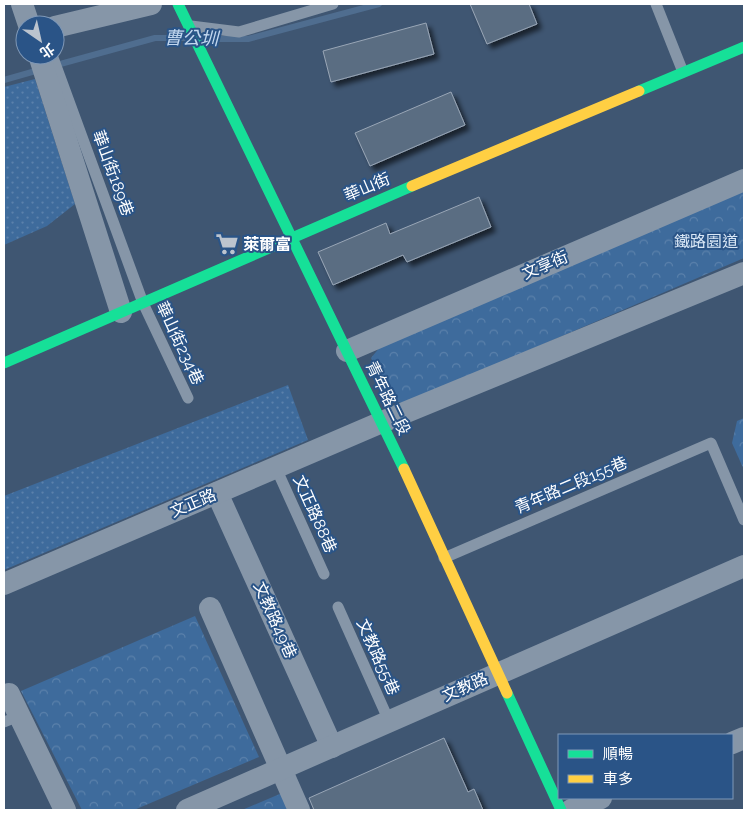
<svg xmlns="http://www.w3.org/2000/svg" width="748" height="814" font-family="Raleway,'Noto Sans TC',sans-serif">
  <defs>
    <pattern id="grass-dots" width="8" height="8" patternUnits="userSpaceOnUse" patternTransform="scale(1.25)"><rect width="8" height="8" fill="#3e6b9c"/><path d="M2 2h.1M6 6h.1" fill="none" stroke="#5b81ab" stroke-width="1.8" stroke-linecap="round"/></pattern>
    <pattern id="park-crowns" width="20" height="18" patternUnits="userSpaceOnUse" patternTransform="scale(1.25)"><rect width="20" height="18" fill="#3e6b9c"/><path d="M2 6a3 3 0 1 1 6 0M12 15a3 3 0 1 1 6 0" fill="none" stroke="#5b81ab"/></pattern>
    <filter id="shadow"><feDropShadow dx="4.5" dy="4.5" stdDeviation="2.5" flood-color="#0009"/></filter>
  </defs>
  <rect width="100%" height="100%" fill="#3f5672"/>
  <g fill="url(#grass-dots)">
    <polygon points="35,79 75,204 47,226 4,245 4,87"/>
    <polygon points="288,385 308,440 4,570 4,496"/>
  </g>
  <g fill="url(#park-crowns)">
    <polygon points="744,189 744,258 404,404 390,399 371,358 380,347"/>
    <polygon points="744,418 744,470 732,443 737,421"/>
    <polygon points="195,616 259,757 134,810 82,810 21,691"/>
    <polygon points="282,793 289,810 242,810"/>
  </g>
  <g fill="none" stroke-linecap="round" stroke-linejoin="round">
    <g stroke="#4f6d8f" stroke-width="6">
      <polyline points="202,39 248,39 379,4"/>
      <polyline points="53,66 155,38 187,38"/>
      <polyline points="4,80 39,70"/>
    </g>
  </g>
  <g fill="#5a6d82" stroke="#99a6b6" filter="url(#shadow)">
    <polygon points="470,4 529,4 537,24 487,44"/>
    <polygon points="426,23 434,54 331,82 323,51"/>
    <polygon points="451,92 465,125 370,166 355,133"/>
    <polygon points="479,197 491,227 407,262 403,255 333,285 318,252 386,223 390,234"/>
    <polygon points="444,738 468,792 474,789 483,810 314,810 309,798"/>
  </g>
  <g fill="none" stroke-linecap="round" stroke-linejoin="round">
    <g stroke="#8696a8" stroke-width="11">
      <polyline points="656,4 683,72"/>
      <polyline points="191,26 239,32 333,4"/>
      <polyline points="52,55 143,303 188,398"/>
      <polyline points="276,468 324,574"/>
      <polyline points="444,558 711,443 744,520"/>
      <polyline points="338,607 389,721"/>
      <polyline points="4,722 19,716"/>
    </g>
    <g stroke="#8696a8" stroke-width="22">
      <polyline points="22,4 29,25"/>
      <polyline points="55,27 151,4"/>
      <polyline points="39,55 121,312"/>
      <polyline points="347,351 744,180"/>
      <polyline points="217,493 332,747"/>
      <polyline points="4,584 382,422 744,273"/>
      <polyline points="210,608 299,810"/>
      <polyline points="9,694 65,810"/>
      <polyline points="732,743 744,738"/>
      <polyline points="187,810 744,566"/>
      <polyline points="571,810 601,798"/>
    </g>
    <g stroke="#16e098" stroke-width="11">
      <polyline points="178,4 404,469"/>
      <polyline points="639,91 744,47"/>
      <polyline points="4,363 412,186"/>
      <polyline points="507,693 561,810"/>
    </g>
    <g stroke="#ffcf43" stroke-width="11">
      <polyline points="412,186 639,91"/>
      <polyline points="404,469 507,693"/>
    </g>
  </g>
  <defs>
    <symbol id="supermarket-bare" viewBox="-9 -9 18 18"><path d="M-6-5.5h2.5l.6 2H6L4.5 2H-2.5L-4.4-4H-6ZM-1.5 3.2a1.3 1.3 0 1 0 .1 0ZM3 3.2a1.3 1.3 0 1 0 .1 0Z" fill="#bcc4ce" stroke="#2a5487" stroke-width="2.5" paint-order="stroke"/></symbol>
  </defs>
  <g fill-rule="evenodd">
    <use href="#supermarket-bare" x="211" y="228" width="32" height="32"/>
  </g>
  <g text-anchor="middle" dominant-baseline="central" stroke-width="4" stroke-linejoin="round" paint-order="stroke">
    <g font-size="16" fill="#fff" stroke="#2a5487">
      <text transform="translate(113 173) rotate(70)">華山街189巷</text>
      <text transform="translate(367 187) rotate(-23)">華山街</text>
      <text transform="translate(545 265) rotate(-23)">文享街</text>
      <text transform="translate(180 343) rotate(65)">華山街234巷</text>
      <text transform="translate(388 398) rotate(64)">青年路二段</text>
      <text transform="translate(571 485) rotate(-23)">青年路二段155巷</text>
      <text transform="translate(193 503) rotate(-23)">文正路</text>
      <text transform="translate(315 514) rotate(66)">文正路88巷</text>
      <text transform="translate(275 620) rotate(66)">文教路49巷</text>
      <text transform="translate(378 657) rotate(66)">文教路55巷</text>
      <text transform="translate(465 687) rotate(-24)">文教路</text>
    </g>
    <g font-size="16" fill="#d9e7f6" stroke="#2a5487">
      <text x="706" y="241">鐵路園道</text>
    </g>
    <g font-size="16" font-weight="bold" fill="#fff" stroke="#2a5487" text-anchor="start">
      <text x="243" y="244">萊爾富</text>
    </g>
    <g font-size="18" font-style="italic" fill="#c2d7ef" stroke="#2a5487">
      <text transform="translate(191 38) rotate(1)">曹公圳</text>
    </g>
  </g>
  <rect width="748" height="814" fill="none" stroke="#ffffff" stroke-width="10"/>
  <rect x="558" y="734" width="175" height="65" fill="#2a5487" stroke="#7f98b7"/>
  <rect x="568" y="750" width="25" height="8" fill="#16e098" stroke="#7f98b7"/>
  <text x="603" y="759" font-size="15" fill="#ffffff">順暢</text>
  <rect x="568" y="775" width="25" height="8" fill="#ffcf43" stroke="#7f98b7"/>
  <text x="603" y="784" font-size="15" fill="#ffffff">車多</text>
  <g transform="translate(40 40) rotate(146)"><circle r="24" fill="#2a5487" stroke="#7f98b7"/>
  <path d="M0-4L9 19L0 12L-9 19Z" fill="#bcc4ce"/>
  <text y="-8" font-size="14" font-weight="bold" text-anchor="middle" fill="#ffffff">北</text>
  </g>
</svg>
